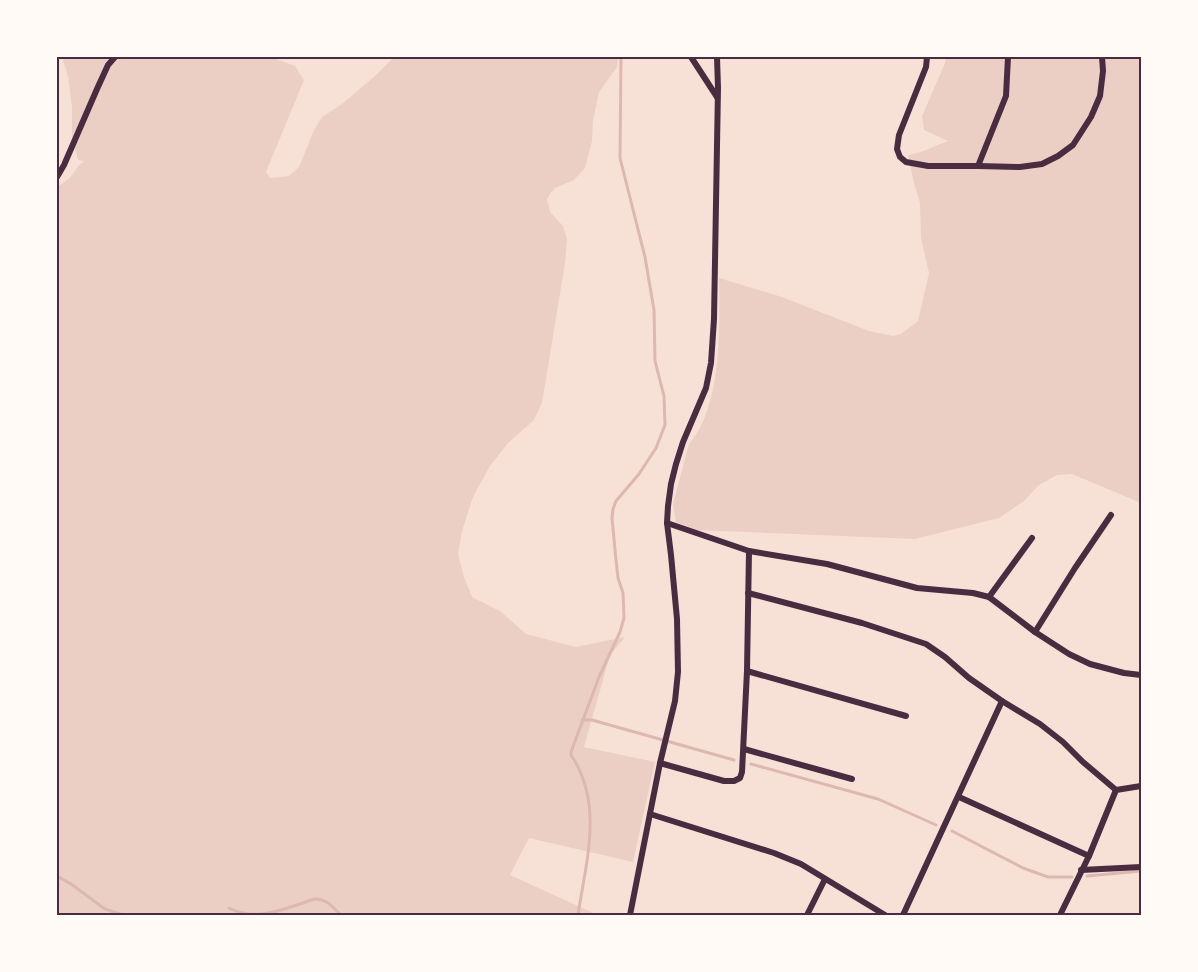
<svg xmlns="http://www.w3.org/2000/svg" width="1198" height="972" font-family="'Source Sans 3',sans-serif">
  <rect width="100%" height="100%" fill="#f7e1d7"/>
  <g fill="#ebcfc5">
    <polygon points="62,57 271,57 295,66 304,80 266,172 270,178 289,176 299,167 314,130 322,117 342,104 375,76 394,57 618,57 617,67 599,92 593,121 592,141 585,168 574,180 555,188 550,194 547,199 550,212 563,226 567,239 565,263 542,403 534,420 508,443 490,466 473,497 462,531 458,554 464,577 472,597 500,611 526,634 576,647 625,637 610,655 584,747 655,762 633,862 529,838 510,875 598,915 57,915 57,187 70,178 79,165 85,161 78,160 72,137 72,107 68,76"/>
    <path d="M 946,57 L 1141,57 L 1141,503 L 1072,474 L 1057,475 L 1039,485 L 1024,501 L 999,518 L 915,539 L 696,530 L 676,522 L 673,504 L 689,444 C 722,407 720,326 719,278 L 782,297 L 869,331 L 893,336 L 901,334 L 918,321 L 929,273 L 921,238 L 920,203 L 914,183 L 908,155 C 922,153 934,146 948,141 L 924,130 L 922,116 L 945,63 Z"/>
  </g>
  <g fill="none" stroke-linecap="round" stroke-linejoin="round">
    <g stroke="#dcb8b0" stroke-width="3">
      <polyline points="582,720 592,720 734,760"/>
      <polyline points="751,764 878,799 936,825"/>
      <polyline points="952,831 1023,868 1048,877 1072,877"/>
      <polyline points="57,876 71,884 105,909 123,915"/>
      <polyline points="1087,876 1141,871"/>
      <path d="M 229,908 C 256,923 287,908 314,899 C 327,898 332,907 341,915"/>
      <path d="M 578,915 C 586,861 604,804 571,755 L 571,752 L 599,677 L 620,632 L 624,618 L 623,593 L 618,578 L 616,560 L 612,518 L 613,509 L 616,501 L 639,474 L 656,448 L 665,425 L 664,396 L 655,361 L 654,310 L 645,257 L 620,158 L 621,57"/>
    </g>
    <g stroke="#4a2c40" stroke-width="6">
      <polyline points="691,57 717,97"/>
      <polyline points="927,57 926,67 899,135 897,149 900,157 906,162 928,166 978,166 1020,167 1042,164 1058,156 1073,145 1091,117 1100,96 1103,71 1102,57"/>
      <polyline points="978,166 1006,96 1008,57"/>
      <polyline points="57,177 64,165 97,89 108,65 115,57"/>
      <polyline points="667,523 749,551 827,564 917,588 973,593 989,597 1035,632 1069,654 1090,664 1124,673 1141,675"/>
      <polyline points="748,593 862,623 926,644 945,657 969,678 1002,701 1040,724 1063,742 1083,762 1116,790"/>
      <polyline points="989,597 1032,538"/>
      <polyline points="1035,632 1075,568 1111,515"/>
      <polyline points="747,671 906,716"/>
      <polyline points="744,749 852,779"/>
      <polyline points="660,763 724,781 734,781 740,778 742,772 747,671 749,551"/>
      <polyline points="959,797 1089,856"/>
      <polyline points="650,814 774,853 801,864 885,915"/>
      <polyline points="1081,870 1141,867"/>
      <polyline points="630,915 660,763 675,701 678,672 677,619 671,555 667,523 668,506 671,484 676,464 683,442 706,388 711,363 714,319 718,88 717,57"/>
      <polyline points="807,915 825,879"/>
      <polyline points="903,915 1002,701"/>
      <polyline points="1060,915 1089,856 1116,790 1141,786"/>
    </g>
  </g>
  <rect width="1198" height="972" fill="none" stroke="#fffaf5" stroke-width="117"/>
  <rect x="58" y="58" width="1082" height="856" fill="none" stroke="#4a2c40" stroke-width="2"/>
</svg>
